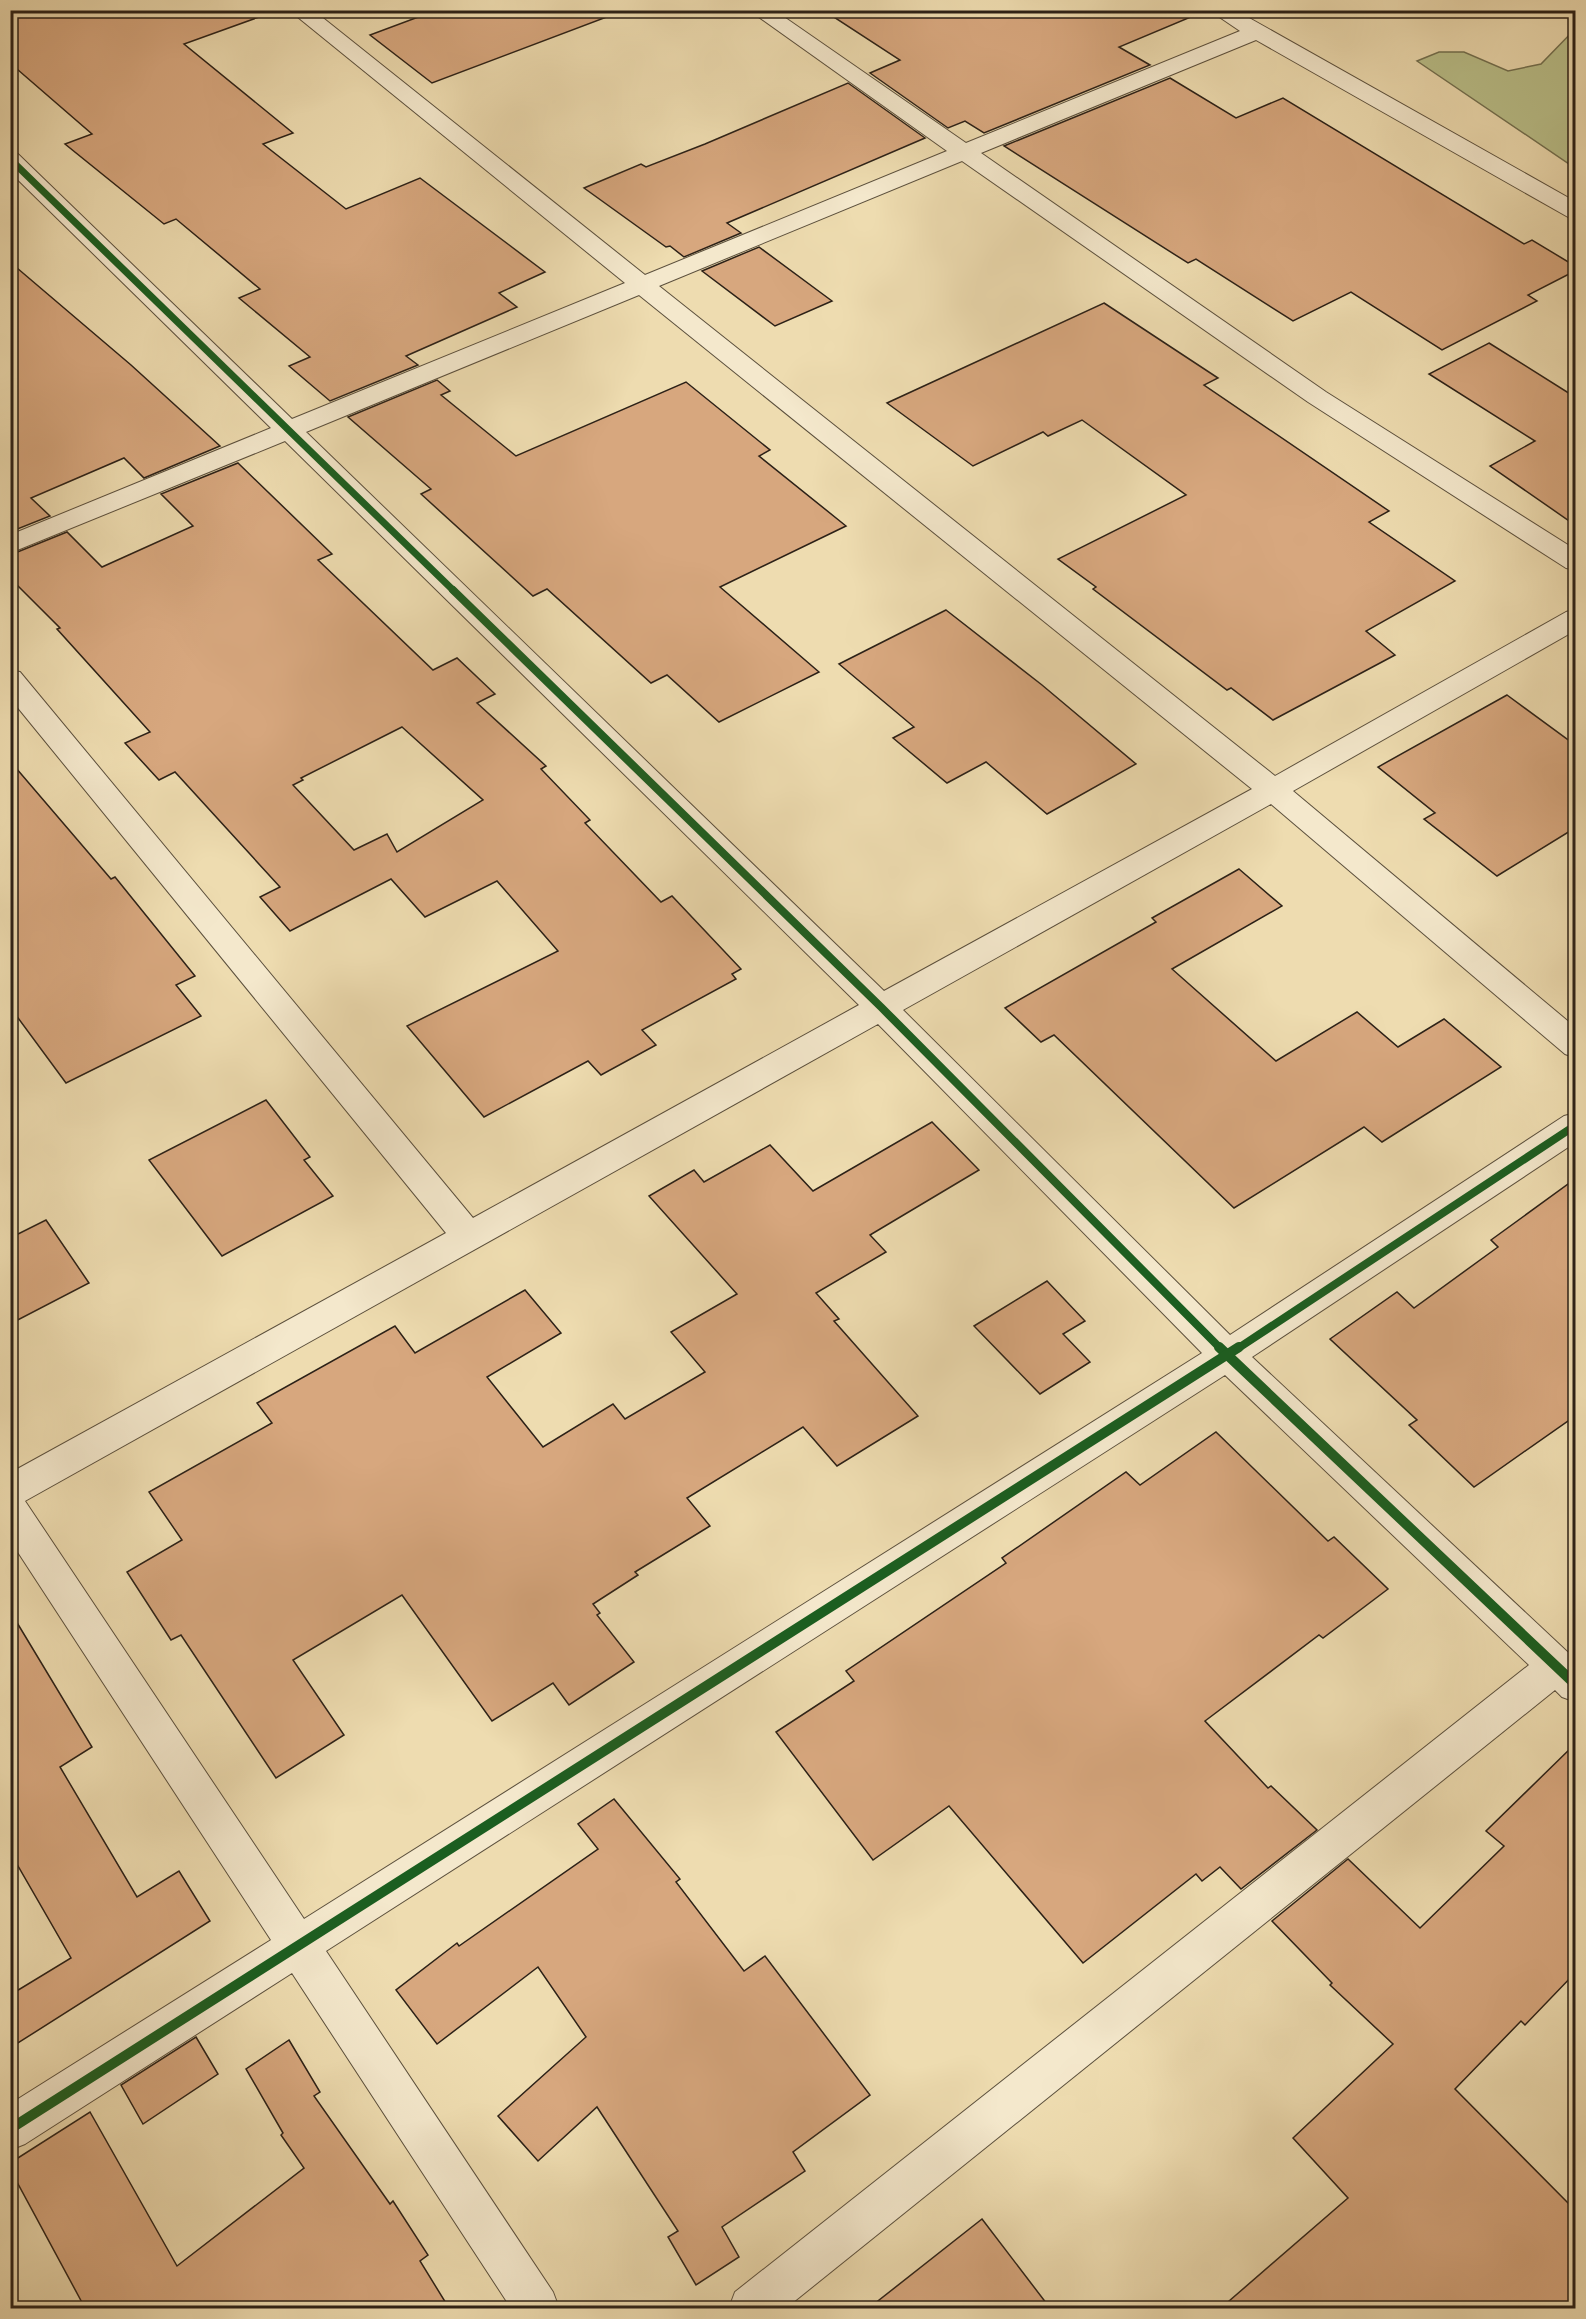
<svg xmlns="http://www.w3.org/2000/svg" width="1586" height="2319" font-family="'EB Garamond',serif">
  <rect width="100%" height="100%" fill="#eedcb0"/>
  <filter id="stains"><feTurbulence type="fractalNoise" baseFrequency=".00333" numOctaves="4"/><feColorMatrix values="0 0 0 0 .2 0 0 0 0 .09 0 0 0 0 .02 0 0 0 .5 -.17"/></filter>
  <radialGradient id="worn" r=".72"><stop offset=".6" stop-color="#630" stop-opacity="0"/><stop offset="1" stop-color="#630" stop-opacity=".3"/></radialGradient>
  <polygon fill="#bac08a" stroke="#737050" stroke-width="1.5" points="1575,29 1575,168 1417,61 1439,52 1464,52 1508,71 1541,64"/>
  <g fill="#d7a77e" stroke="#2c2117" stroke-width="1.5" fill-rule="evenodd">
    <polygon points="10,10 258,10 259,17 184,44 293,133 263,144 346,209 420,178 545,272 499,293 517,307 406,356 418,365 330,401 289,366 310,357 239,298 260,289 176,219 164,224 65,144 92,134 10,63"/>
    <polygon points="437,10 612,10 612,15 432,83 370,35"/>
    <polygon points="823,10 1205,10 1205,11 1119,47 1150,65 984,133 965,121 948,128 870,73 900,60"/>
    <polygon points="1170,78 1236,118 1283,98 1524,244 1532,240 1575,266 1575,271 1528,295 1537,301 1442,350 1351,292 1293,321 1196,259 1188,263 1004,146"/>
    <polygon points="848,83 925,138 727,223 741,233 684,257 670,246 666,247 584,188 641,164 646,167 705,144"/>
    <polygon points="759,247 832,301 775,326 702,271"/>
    <polygon points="10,262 131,365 220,446 144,478 124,458 31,498 50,516 10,532"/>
    <polygon points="1104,303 1218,378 1204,385 1389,511 1369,522 1455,581 1366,631 1395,655 1273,720 1231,688 1227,690 1093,589 1096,587 1058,559 1186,495 1082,420 1048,436 1043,432 973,466 887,403"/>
    <polygon points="1489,343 1575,397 1575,525 1490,466 1535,441 1429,374"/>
    <polygon points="437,380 450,391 441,395 516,456 686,382 770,450 759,456 846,526 720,587 819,672 719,722 667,675 651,683 547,589 533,596 421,494 431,489 348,417"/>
    <path d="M 238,463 L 332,554 L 318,560 L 433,670 L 457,658 L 495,694 L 477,703 L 546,766 L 541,769 L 590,820 L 585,823 L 661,902 L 672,896 L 741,969 L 732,974 L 736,979 L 642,1030 L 656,1045 L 601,1075 L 588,1061 L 484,1117 L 407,1026 L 558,951 L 497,881 L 425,917 L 391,879 L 290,931 L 260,897 L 280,887 L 175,772 L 159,780 L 125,743 L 150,732 L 57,629 L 60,628 L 10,578 L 10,555 L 67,532 L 102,567 L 193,526 L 161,494 ZM 402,727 L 483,800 L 397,852 L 387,834 L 354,850 L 293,785 L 303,780 L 301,778 Z"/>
    <polygon points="946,610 1042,685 1136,764 1047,814 986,762 947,783 893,738 914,727 839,664"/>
    <polygon points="1507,695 1575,745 1575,828 1497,876 1424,819 1435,813 1378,767"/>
    <polygon points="10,761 111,879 115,877 195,976 176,985 201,1016 66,1083 10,1007"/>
    <polygon points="1239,869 1282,906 1172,969 1276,1061 1357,1012 1398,1047 1444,1019 1501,1067 1382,1142 1364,1127 1234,1208 1054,1035 1041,1042 1005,1008 1156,922 1152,918"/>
    <polygon points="266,1100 310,1157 304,1160 333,1196 222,1256 149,1160"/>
    <polygon points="932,1122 979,1170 870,1235 886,1252 816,1293 839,1319 834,1321 918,1416 837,1466 803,1427 687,1498 710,1526 635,1572 638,1575 593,1604 600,1613 597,1615 634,1662 569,1705 553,1683 492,1721 402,1595 293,1660 344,1735 276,1778 181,1635 171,1640 127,1572 182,1540 149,1492 272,1423 257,1403 395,1326 415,1353 525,1290 561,1333 487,1377 543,1447 613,1404 625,1419 705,1372 671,1332 737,1294 649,1196 694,1170 704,1182 770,1145 813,1191"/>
    <polygon points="1575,1179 1575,1416 1474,1487 1409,1425 1417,1420 1330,1339 1397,1292 1414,1308 1498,1247 1491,1240"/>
    <polygon points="46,1220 89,1283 10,1324 10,1238"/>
    <polygon points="1047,1281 1085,1321 1063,1334 1090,1362 1040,1394 974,1326"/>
    <polygon points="1216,1432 1328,1541 1334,1537 1388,1589 1323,1638 1319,1635 1205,1721 1268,1788 1271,1786 1317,1830 1241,1889 1220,1867 1202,1881 1196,1874 1083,1963 949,1806 873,1860 776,1732 854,1681 846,1671 1006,1563 1002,1558 1126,1472 1140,1485"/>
    <polygon points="10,1611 92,1747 60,1767 137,1897 179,1871 210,1921 10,2048 10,1995 71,1958 10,1852"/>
    <polygon points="1575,1744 1575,1973 1525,2025 1521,2021 1455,2089 1575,2210 1575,2308 1221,2308 1348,2198 1293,2138 1393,2044 1330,1985 1332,1983 1272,1921 1348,1859 1420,1928 1504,1846 1486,1831"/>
    <polygon points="614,1799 680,1879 676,1882 744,1971 765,1956 870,2095 793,2152 805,2171 722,2227 739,2257 696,2285 668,2237 678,2231 597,2107 538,2161 498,2116 586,2037 538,1967 437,2044 396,1990 457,1943 459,1946 598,1849 578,1824"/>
    <polygon points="196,2037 218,2074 143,2124 121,2085"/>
    <polygon points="289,2040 320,2092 314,2096 390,2204 393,2201 428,2255 420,2261 449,2308 85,2308 10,2169 10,2163 90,2112 177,2266 304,2168 281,2135 283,2133 246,2069"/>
    <polygon points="982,2219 1050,2308 869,2308"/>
  </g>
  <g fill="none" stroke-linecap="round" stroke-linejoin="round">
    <defs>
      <path id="minor" d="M 289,10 L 313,10 L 645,275 L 947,151 L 749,10 L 774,10 L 966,143 L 1240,31 L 1209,10 L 1235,10 L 1576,202 L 1576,219 L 1568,217 L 1256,40 L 981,153 L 1326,392 L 1576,550 L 1576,570 L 1566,568 L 1308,402 L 962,161 L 659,286 L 1275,776 L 1566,612 L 1576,609 L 1576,630 L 1293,791 L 1576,1028 L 1576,1058 L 1565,1054 L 1271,804 L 903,1010 L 1230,1335 L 1564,1116 L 1576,1113 L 1576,1142 L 1252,1357 L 1576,1660 L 1576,1702 L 1562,1697 L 1555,1690 L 786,2308 L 729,2308 L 735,2292 L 1529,1665 L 1225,1375 L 326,1951 L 553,2292 L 559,2308 L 511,2308 L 292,1973 L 25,2144 L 10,2150 L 10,2104 L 271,1940 L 10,1540 L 10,1473 L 446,1233 L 10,698 L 10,670 L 20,672 L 473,1218 L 859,1005 L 285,441 L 10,553 L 10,535 L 271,428 L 10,172 L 10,152 L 18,154 L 292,419 L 625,283 ZM 639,295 L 1252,789 L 884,991 L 306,432 ZM 878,1024 L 1202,1353 L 304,1919 L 25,1501 Z"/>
    </defs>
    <use href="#minor" stroke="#5c503d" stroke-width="2"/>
    <use href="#minor" fill="#f4e8cc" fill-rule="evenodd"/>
    <defs>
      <polyline id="cycleway-far2" points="10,159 454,591"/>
      <g id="cycleway-far1">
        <polyline points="453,590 881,1007 1221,1349"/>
        <polyline points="1237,1349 1576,1125"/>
      </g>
      <g id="cycleway">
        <polyline points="1219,1347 1576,1685"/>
        <polyline points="10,2129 1239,1347"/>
      </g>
    </defs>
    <use href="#cycleway-far2" stroke="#f4e8cc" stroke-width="10"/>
    <use href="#cycleway-far1" stroke="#f4e8cc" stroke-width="12"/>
    <use href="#cycleway" stroke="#f4e8cc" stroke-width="14"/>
    <use href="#cycleway-far2" stroke="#1b5e20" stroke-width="7"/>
    <use href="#cycleway-far1" stroke="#1b5e20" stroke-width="8"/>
    <use href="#cycleway" stroke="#1b5e20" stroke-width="10"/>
  </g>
  <rect width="1586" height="2319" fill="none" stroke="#eedcb0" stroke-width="36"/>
  <rect x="12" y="12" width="1562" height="2295" fill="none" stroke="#2c2117" stroke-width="3"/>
  <rect x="18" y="18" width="1550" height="2283" fill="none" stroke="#2c2117" stroke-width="1.5"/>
  <rect width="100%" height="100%" filter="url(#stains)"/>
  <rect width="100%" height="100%" fill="url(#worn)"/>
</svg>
